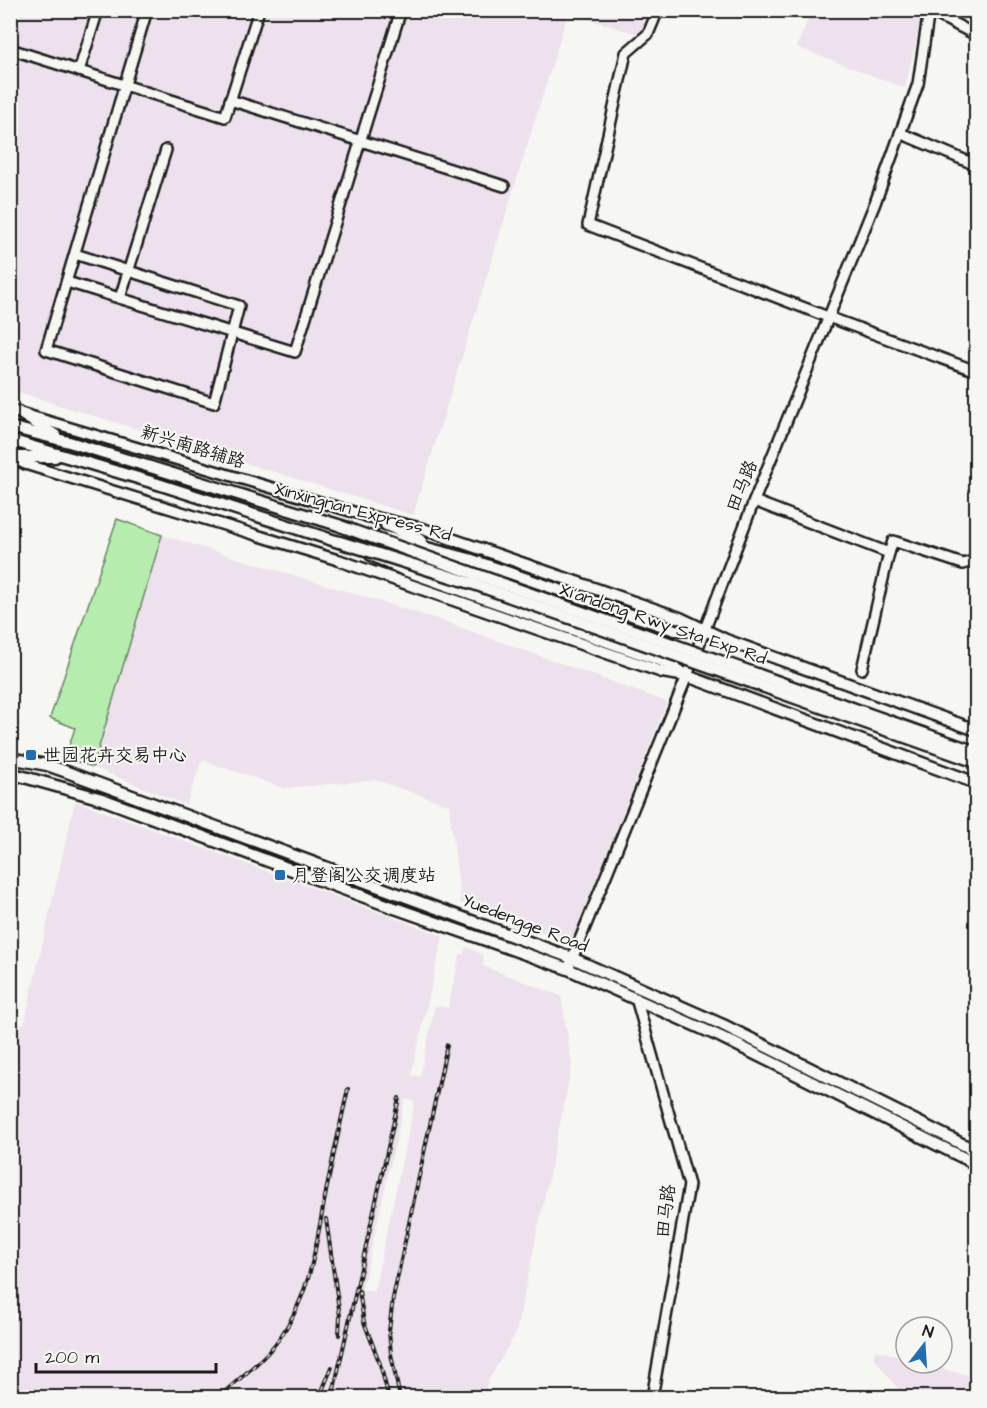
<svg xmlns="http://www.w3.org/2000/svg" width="987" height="1408" font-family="'Architects Daughter','LXGW WenKai TC',sans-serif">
  <rect width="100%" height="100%" fill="#f6f6f2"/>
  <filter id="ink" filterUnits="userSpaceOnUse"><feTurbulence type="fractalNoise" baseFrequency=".0167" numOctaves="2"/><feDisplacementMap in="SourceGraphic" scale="12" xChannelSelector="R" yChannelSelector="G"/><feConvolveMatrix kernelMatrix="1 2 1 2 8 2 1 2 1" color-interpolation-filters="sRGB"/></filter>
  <g filter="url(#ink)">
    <g fill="#ece1ec" fill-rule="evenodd">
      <polygon points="913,10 922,15 905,88 797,47 811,11"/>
      <polygon points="21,11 650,11 641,35 568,13 413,515 11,390 10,45"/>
      <polygon points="162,535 440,620 667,702 571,942 461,903 449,805 376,780 284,788 202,760 186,805 93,767"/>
      <path d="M 75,801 L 443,936 L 411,1075 L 420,1077 L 435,1006 L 448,1008 L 460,954 L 463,955 L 466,947 L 483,955 L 483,966 L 561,996 L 572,1065 L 516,1333 L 488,1381 L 484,1397 L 11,1397 L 10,1095 L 17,1067 L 11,1064 L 11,1055 L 14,1042 L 17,1042 L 21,1024 L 24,1025 ZM 405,1099 L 415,1101 L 374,1292 L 362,1290 Z"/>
      <polygon points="876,1350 906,1358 906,1363 922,1363 976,1378 976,1397 904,1397 873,1356"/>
    </g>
    <polygon fill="#b6edaf" stroke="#698466" stroke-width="1.5" points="117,519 162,535 93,767 65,758 75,728 50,718"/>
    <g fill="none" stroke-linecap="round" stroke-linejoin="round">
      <defs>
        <g id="minor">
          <polyline points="658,10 648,34 626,53 588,225 828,317 976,371"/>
          <polyline points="928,10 976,35"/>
          <polyline points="10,49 225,117 259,10"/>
          <polyline points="79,71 98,10"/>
          <polyline points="230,100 504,186"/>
          <polyline points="900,133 976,165"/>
          <polyline points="75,254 239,306 214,403 46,350 147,10"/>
          <polyline points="67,282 295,352 401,10"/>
          <polyline points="120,298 166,150"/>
          <polyline points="10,410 367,516"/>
          <polyline points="10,457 25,464 338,560"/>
          <polyline points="754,501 889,553 862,669"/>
          <polyline points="889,553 893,541 963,564 976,560"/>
          <polyline points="568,969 687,676 754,501 875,203 918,84 929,10"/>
          <polyline points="636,998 689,1185 652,1398"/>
        </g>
        <g id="major">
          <polyline points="18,412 55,435"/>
          <polyline points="10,427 69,442 348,528"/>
          <polyline points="10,440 158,484 348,545"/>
          <polyline points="10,457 55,457"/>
          <polyline points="367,516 423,529 680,618 726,640 976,730"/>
          <polyline points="386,525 421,540"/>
          <polyline points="381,536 469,559 675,630 704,631"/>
          <polyline points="371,555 404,570 665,662 687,676"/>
          <polyline points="338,560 662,672 687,676 976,783"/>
          <polyline points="10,758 47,765 67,772 572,958 723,1025 976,1151"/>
          <polyline points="10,773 102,799 389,906 568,969 721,1037 976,1164"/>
        </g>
      </defs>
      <use href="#minor" stroke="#1c1c1c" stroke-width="14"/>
      <use href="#major" stroke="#1c1c1c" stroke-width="15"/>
      <use href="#minor" stroke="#f6f6f2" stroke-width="9"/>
      <use href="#major" stroke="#f6f6f2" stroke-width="10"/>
      <defs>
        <g id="rail">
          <polyline points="326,1219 340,1316 339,1335"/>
          <polyline points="359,1291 364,1322 380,1364 389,1398"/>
          <path d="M 218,1398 C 239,1378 265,1360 281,1336 C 311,1292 315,1249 325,1197 C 332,1161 340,1125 348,1089"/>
          <polyline points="319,1398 332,1367"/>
          <polyline points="332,1398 399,1098"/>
          <polyline points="400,1398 391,1354 389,1331 393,1298 447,1045"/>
        </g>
      </defs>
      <use href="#rail" stroke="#1c1c1c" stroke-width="4"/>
      <use href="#rail" stroke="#f6f6f2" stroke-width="1.5" stroke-dasharray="4.5" stroke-linecap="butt"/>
      <defs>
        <g id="major-bridge">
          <polyline points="340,526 976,752"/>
          <polyline points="340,542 474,584 976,762"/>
        </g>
      </defs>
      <use href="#major-bridge" stroke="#1c1c1c" stroke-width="15" stroke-linecap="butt"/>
      <use href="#major-bridge" stroke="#f6f6f2" stroke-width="10"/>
    </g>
  </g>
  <g fill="#1f6fb2" stroke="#f6f6f2" stroke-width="2">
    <rect x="25" y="749" width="12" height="12" rx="3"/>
    <rect x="274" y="869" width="12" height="12" rx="3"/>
  </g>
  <g text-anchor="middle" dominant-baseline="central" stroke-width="4.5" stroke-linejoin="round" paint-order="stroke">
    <g font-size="18" fill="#1c1c1c" stroke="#f6f6f2">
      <text transform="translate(193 447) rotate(17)">新兴南路辅路</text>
      <text transform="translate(742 486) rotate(-68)">田马路</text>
      <text transform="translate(363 512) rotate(15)">Xinxingnan Express Rd</text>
      <text transform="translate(663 624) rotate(19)">Xi'andong Rwy Sta Exp Rd</text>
      <text transform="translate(525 923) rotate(21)">Yuedengge Road</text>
      <text transform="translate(666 1211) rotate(-83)">田马路</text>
    </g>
    <g font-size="18" fill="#1c1c1c" stroke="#f6f6f2" text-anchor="start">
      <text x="43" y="755">世园花卉交易中心</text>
      <text x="292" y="875">月登阁公交调度站</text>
    </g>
  </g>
  <rect width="987" height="1408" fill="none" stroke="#f6f6f2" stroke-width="36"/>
  <rect x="18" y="18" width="951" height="1372" fill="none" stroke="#1c1c1c" stroke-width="2" filter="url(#ink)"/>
  <g transform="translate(924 1345) rotate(17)"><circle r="28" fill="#f6f6f2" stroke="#9f9f9c" stroke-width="1.5"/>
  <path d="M0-4.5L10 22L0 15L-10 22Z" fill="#1f6fb2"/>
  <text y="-9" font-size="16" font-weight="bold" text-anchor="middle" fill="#1c1c1c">N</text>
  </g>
  <path d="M36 1363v9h180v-9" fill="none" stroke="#1c1c1c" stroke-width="3"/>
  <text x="45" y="1363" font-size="18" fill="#1c1c1c" stroke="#f6f6f2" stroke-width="4.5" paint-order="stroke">200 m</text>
</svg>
